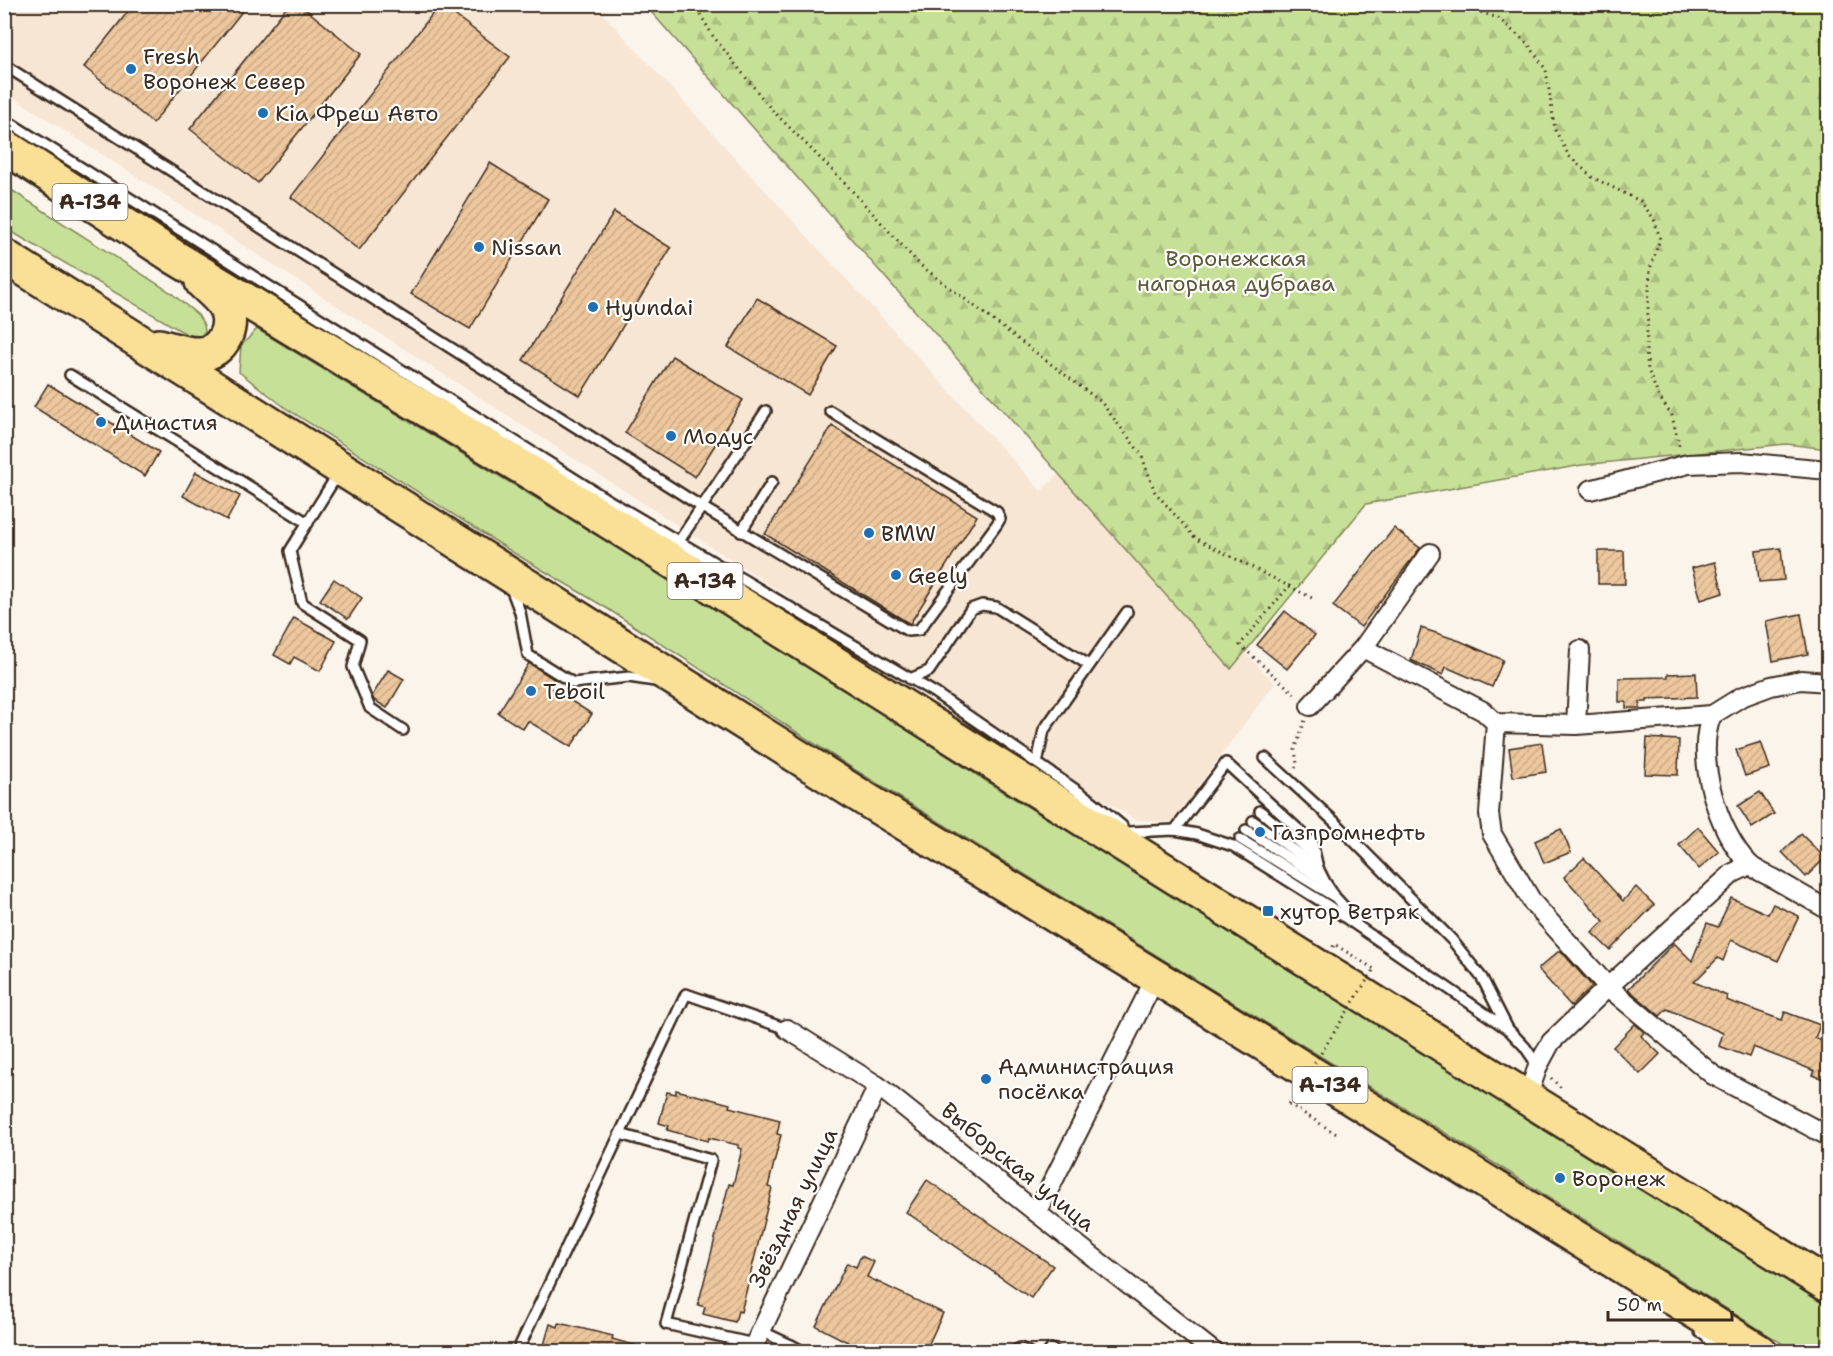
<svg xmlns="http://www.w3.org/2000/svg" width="1833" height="1356" font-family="'Shantell Sans',sans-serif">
  <defs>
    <pattern id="forest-firs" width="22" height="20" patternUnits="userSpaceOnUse" patternTransform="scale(1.5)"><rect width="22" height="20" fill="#c7e097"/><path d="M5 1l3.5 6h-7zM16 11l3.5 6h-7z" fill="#acc082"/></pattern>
    <pattern id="building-hatch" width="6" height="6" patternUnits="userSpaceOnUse" patternTransform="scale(1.5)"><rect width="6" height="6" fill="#edc79d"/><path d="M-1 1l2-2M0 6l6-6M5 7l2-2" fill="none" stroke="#ccab87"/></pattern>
  </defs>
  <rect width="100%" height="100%" fill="#fbf4eb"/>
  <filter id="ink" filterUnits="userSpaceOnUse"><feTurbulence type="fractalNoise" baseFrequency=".0167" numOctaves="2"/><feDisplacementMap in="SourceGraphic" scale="12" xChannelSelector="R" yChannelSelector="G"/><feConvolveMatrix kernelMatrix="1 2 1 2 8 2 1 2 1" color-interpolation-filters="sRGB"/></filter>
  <g filter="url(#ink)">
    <polygon fill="#f7e6d4" points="4,5 612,5 604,15 1041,491 1062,471 1275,683 1171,822 1135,820 5,92"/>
    <g fill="#c7e097" stroke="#81855a" stroke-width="1.5">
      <polygon points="5,186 170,292 198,315 204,325 205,331 200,337 193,338 5,228"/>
      <polygon points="257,329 753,630 1003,792 1259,945 1828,1301 1828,1351 1794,1351 1502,1168 852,768 608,609 514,553 287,409 239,372 241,346"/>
    </g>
    <polygon fill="url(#forest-firs)" stroke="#81855a" stroke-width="1.5" points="645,5 1828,5 1828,449 1786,444 1582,465 1366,504 1231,669"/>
    <g fill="url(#building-hatch)" stroke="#3b2a1e" stroke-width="1.5">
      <polygon points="134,4 248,4 153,123 84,67"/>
      <polygon points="289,4 299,4 361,54 258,183 190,129"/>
      <polygon points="440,4 510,57 359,250 291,197"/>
      <polygon points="490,163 548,199 470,329 411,294"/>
      <polygon points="614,212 671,248 580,396 523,360"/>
      <polygon points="757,298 837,346 808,395 728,347"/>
      <polygon points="672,356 743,400 695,477 625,433"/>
      <polygon points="48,384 159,452 145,476 34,407"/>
      <polygon points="832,426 977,516 910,624 765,534"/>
      <polygon points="196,472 240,496 227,520 183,496"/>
      <polygon points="1394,528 1420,548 1361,627 1333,606"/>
      <polygon points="1781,548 1784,580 1759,582 1756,551"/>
      <polygon points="1598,551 1624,551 1625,584 1598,584"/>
      <polygon points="1715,562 1723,593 1701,600 1692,568"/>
      <polygon points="334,579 362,598 348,619 320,600"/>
      <polygon points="1285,611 1315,635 1287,669 1257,645"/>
      <polygon points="1801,614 1808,654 1773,661 1766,621"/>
      <polygon points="294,618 336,641 320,671 294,657 290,664 274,655"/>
      <polygon points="1421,628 1460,641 1503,660 1492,687 1446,667 1443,675 1411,660"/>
      <polygon points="529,663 554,679 549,687 592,714 571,747 528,721 523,729 498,713"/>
      <polygon points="388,670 404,679 387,708 374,700 372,696"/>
      <polygon points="1696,673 1697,697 1647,699 1647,702 1640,702 1640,708 1626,708 1626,702 1619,702 1619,678 1668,677 1668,674"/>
      <polygon points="1647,738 1679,740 1678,775 1645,774"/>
      <polygon points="1761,742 1770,768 1745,776 1736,750"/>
      <polygon points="1542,743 1546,772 1513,777 1509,748"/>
      <polygon points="1760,792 1774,814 1752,828 1738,806"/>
      <polygon points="1698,827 1719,852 1699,869 1679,845"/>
      <polygon points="1561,829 1571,852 1544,863 1535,841"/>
      <polygon points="1801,834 1825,858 1806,877 1782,852"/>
      <polygon points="1584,858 1623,901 1636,887 1654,905 1610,950 1592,933 1604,921 1564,877"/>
      <polygon points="1731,898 1768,914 1773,904 1799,916 1778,961 1731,940 1723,961 1718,958 1694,982 1727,996 1726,1000 1782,1020 1785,1012 1820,1025 1815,1038 1827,1043 1828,1039 1828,1081 1813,1075 1815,1071 1753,1047 1749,1057 1719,1046 1723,1033 1667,1009 1660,1016 1628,989 1674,943 1692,961 1707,923 1718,927"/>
      <polygon points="1560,950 1592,986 1571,1006 1538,969"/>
      <polygon points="1635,1024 1644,1032 1641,1036 1660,1054 1640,1074 1613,1047"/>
      <polygon points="676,1090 730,1104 729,1107 780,1120 777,1134 781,1135 768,1187 772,1188 741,1312 738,1311 735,1322 703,1314 705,1307 698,1305 729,1184 733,1185 742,1149 738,1148 738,1145 709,1138 708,1141 667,1130 669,1126 659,1123 667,1092 676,1094"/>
      <polygon points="927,1180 1053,1266 1031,1298 906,1212"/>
      <polygon points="861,1256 874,1262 867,1277 943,1313 925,1352 867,1352 816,1326 847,1263 856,1267"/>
      <polygon points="559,1323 613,1336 612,1339 641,1347 641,1352 542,1352 550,1324 558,1327"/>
    </g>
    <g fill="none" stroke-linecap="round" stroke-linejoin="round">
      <defs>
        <g id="lane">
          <polyline points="4,65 702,507 908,631 919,630 997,524 1000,519 997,512 830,411"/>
          <polyline points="4,119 605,498 935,693 1092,801 1122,826"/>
          <polyline points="70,375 308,523"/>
          <polyline points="339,472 290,551 302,603 360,640 353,667 370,708 403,730"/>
          <polyline points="741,532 772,482"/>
          <polyline points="679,541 766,411"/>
          <polyline points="511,588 520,612 528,655 573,683 629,677 655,681"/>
          <polyline points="910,679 929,671 971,609 982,605 996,607 1089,665"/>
          <polyline points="1265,758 1336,823 1452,940 1482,978 1508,1029"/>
          <polyline points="1037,763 1044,730 1127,612"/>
          <polyline points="1260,811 1313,854"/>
          <polyline points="1253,821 1318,868"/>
          <polyline points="1175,830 1226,763 1312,842 1318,868 1325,882 1335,897 1356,920"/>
          <polyline points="1246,830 1323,880"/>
          <polyline points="1129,832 1175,830 1197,834 1233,846 1327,905 1509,1030 1525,1047 1538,1066"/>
          <polyline points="1240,839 1333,896"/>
          <polyline points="620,1134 711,1160 666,1324 754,1344"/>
          <polyline points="761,1331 791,1345"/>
          <polyline points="1700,1332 1706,1335 1715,1352"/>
          <polyline points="517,1352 686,994 787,1029"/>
          <polyline points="789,1352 791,1345 804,1352"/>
          <polyline points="1013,1352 1020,1348 1028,1352"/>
          <polyline points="1049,1352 1051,1349 1056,1352"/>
        </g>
        <g id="street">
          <polyline points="1590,490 1688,464 1741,462 1828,470"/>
          <polyline points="1363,648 1430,553"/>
          <polyline points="1310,706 1363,648 1483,711 1496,723 1576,725 1712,715 1741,697 1771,686 1801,680 1828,682"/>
          <path d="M 1712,715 C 1694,756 1718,833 1749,864 C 1755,870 1765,874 1773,878 C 1791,889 1810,899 1828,910"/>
          <polyline points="1496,723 1489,814 1492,834 1533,903 1608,987 1713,1075 1828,1136"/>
          <polyline points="1576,725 1580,650"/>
          <polyline points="787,1029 878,1086 1037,1213 1214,1352"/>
          <polyline points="1527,1098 1538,1066 1551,1042 1608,987 1733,873 1750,865"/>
          <polyline points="1037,1213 1156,977"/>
          <polyline points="751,1352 878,1086"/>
        </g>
        <g id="highway">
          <polyline points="4,146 176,258 546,482 1527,1098 1828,1285"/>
          <polyline points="4,256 865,799 1198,1003 1760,1352"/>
          <path d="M 159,346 C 172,349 186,355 200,354 C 223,353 236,325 224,305 C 219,297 209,289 202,282"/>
        </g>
      </defs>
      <use href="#lane" stroke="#3b2a1e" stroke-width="14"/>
      <use href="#street" stroke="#3b2a1e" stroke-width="22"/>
      <use href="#highway" stroke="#3b2a1e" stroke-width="38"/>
      <g stroke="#3b2a1e" stroke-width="3" stroke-dasharray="1.5 4.5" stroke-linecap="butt">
        <polyline points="694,4 713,36 771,109 843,181 920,265 1101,402 1141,454 1155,492 1195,538 1312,598"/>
        <polyline points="1440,4 1466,7 1498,18 1529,45 1546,70 1555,130 1569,156 1592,177 1640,201 1654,219 1660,239 1650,269 1646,351 1648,370 1658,395 1672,416 1680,448"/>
        <polyline points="1290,585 1240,645 1297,696"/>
        <polyline points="1295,768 1297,764 1295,750 1305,720"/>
        <polyline points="1333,947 1334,944 1374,969"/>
        <polyline points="1551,1078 1563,1090"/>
        <polyline points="1289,1104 1338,1135"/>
      </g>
      <use href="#lane" stroke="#fff" stroke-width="9"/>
      <use href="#street" stroke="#fff" stroke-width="18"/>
      <use href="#highway" stroke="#fadf96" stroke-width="33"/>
      <polyline stroke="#3b2a1e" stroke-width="3" stroke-dasharray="1.5 4.5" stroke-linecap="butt" points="1289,1104 1374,969"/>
    </g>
  </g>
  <g fill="#1f6fb2" stroke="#fff" stroke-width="2">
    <circle cx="131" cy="69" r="6"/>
    <circle cx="263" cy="113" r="6"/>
    <circle cx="479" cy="247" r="6"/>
    <circle cx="593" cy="307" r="6"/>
    <circle cx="101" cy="422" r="6"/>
    <circle cx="671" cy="436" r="6"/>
    <circle cx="869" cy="533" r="6"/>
    <circle cx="896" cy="575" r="6"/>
    <circle cx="531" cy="691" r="6"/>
    <circle cx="1260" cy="832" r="6"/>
    <rect x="1262" y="905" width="12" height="12" rx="3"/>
    <circle cx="986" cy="1079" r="6"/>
    <circle cx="1560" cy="1178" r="6"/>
  </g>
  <g text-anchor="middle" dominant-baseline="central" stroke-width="4.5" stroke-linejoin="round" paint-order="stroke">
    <g fill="#fff" stroke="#766a62" stroke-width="1.5">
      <rect x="52.5" y="184" width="75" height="36" rx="4.5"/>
      <rect x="667.5" y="563" width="75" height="36" rx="4.5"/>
      <rect x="1292.5" y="1067" width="75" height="36" rx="4.5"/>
    </g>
    <g font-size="21" font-weight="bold" fill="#3b2a1e">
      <text x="90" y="202">А-134</text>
      <text x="705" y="581">А-134</text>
      <text x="1330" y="1085">А-134</text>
    </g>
    <g font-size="22" fill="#3b2a1e" stroke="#fff" text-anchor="start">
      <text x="143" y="56">Fresh<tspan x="143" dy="25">Воронеж Север</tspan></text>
      <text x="275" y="113">Kia Фреш Авто</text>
      <text x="491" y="247">Nissan</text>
      <text x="605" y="307">Hyundai</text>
      <text x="113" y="422">Династия</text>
      <text x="683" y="436">Модус</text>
      <text x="881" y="533">BMW</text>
      <text x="908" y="575">Geely</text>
      <text x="543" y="691">Teboil</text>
      <text x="1272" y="832">Газпромнефть</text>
      <text x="1280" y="911">хутор Ветряк</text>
      <text x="998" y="1066">Администрация<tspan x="998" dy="25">посёлка</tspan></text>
      <text x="1572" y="1178">Воронеж</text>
    </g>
    <g font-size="22" fill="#5e583c" stroke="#fff">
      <text x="1236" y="258">Воронежская<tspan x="1236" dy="25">нагорная дубрава</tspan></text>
    </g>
    <g font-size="22" fill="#3b2a1e" stroke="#fff">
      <text transform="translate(1018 1167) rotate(39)">Выборская улица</text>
      <text transform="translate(793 1208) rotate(-64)">Звёздная улица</text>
    </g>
  </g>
  <rect width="1833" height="1356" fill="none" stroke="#fff" stroke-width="24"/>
  <rect x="12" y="12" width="1809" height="1332" fill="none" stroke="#3b2a1e" stroke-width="2" filter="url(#ink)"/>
  <path d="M1608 1311v9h124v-9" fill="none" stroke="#3b2a1e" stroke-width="3"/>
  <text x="1617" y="1311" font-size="18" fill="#3b2a1e" stroke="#ffffff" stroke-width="4.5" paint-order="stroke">50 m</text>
</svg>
